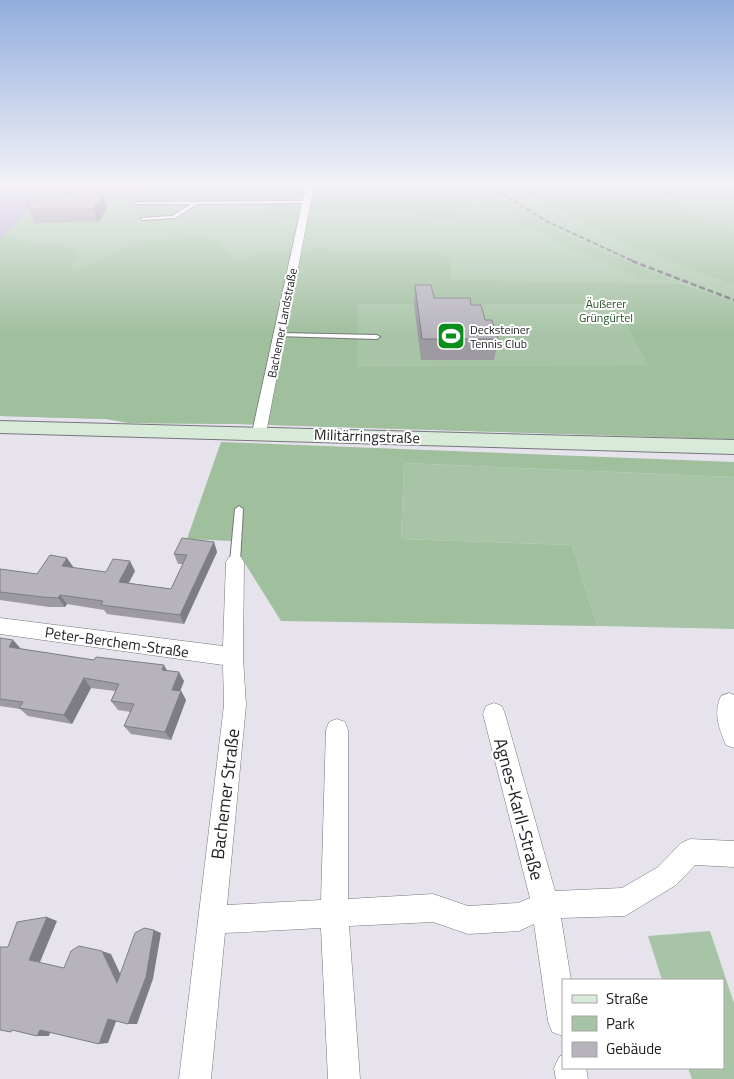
<svg xmlns="http://www.w3.org/2000/svg" width="734" height="1079" font-family="'Titillium Web',sans-serif">
  <rect width="100%" height="100%" fill="#e6e3ed"/>
  <g fill="#a7c5a6">
    <polygon points="0,185 734,185 734,439 236,424 129,423 106,419 0,416"/>
    <polygon points="404,463 734,477 734,629 597,626 572,545 401,539"/>
    <polygon points="710,931 734,1003 734,1079 692,1079 688,1068 723,1068 723,980 662,980 648,936"/>
  </g>
  <g fill="#9fbf9d" fill-rule="evenodd">
    <path d="M 156,185 L 214,185 L 227,187 L 228,194 L 224,201 L 194,201 L 185,204 C 177,219 161,217 146,218 L 147,216 L 131,216 L 139,205 L 147,202 L 150,191 Z"/>
    <polygon points="270,185 482,185 514,206 566,235 671,280 640,279 526,226 506,206 498,203 467,202 467,207 452,220 402,212 330,211 294,218 261,216 260,201"/>
    <polygon points="510,185 573,185 603,198 672,201 689,212 709,221 734,227 734,285 629,246"/>
    <path d="M 4,235 C 14,238 25,242 35,243 C 51,244 72,240 80,259 L 71,266 L 74,270 L 82,269 L 139,242 L 179,238 L 204,237 L 218,243 L 234,258 L 248,258 L 270,251 L 315,250 L 316,246 L 349,254 L 438,251 L 451,261 L 451,280 L 680,284 L 734,302 L 734,439 L 236,424 L 129,423 L 106,419 L 0,416 L 0,239 ZM 358,304 L 616,304 L 649,366 L 357,367 Z"/>
    <polygon points="221,442 734,462 734,477 404,463 401,539 572,545 597,626 281,621 231,541 187,539"/>
  </g>
  <polygon fill="#b2a6ce" points="0,185 156,185 153,190 146,192 43,196 0,239"/>
  <g fill="none" stroke-linecap="round" stroke-linejoin="round">
    <polyline stroke="#b2a6ce" stroke-width="3" points="617,185 674,194"/>
    <defs>
      <g id="service">
        <polygon points="307,201 308,203 197,204 175,218 143,220 141,218 172,216 191,204 137,204 135,203 137,202"/>
        <polygon points="280,333 377,335 380,337 377,339 278,336 277,335"/>
        <polygon points="239,506 243,509 240,562 238,564 232,564 230,562 235,509"/>
      </g>
      <g id="minor">
        <polygon points="306,185 314,185 266,433 259,438 252,433"/>
        <polygon points="235,555 241,557 244,562 243,657 246,705 227,905 321,900 326,730 329,722 337,719 345,722 348,730 348,899 433,894 468,906 518,903 530,898 483,714 486,706 494,703 502,706 505,714 555,891 622,888 658,867 681,843 690,839 734,841 734,867 695,865 676,885 625,916 561,918 571,980 563,980 563,1036 552,1032 548,1021 534,924 519,931 468,934 433,922 349,926 360,1079 328,1079 321,928 225,933 211,1079 179,1079 224,705 223,665 0,634 0,618 223,646 226,562 229,557"/>
        <path d="M 729,693 L 734,695 L 734,748 L 726,745 C 719,728 713,714 721,696 Z"/>
        <polygon points="563,1055 563,1068 586,1068 588,1079 556,1079 554,1068 559,1057"/>
      </g>
      <polygon id="secondary" points="0,421 734,440 734,454 0,433"/>
    </defs>
    <use href="#service" stroke="#77757d" stroke-width="2"/>
    <use href="#minor" stroke="#77757d" stroke-width="1"/>
    <use href="#secondary" stroke="#77757d" stroke-width="2"/>
    <use href="#service" fill="#fff" fill-rule="evenodd"/>
    <use href="#minor" fill="#fff" fill-rule="evenodd"/>
    <use href="#secondary" fill="#d8ebd8" fill-rule="evenodd"/>
    <polyline stroke="#727076" stroke-width="2" stroke-dasharray="5 2.5" stroke-linecap="butt" points="488,185 546,221 635,262"/>
    <polyline stroke="#727076" stroke-width="2.5" stroke-dasharray="6 3" stroke-linecap="butt" points="632,261 734,300"/>
  </g>
  <g fill="#9d9aa2">
    <polygon points="103,195 107,209 98,222 35,223 29,209"/>
    <polygon points="415,285 434,298 471,305 485,320 498,339 494,360 421,360 414,305"/>
    <polygon points="214,542 217,552 184,624 107,614 104,610 67,604 65,607 49,607 0,600 0,569 37,574 74,568 106,572 135,571 129,583 171,589 183,564 178,564 174,554"/>
    <polygon points="0,638 13,640 21,649 94,660 167,670 184,681 180,691 181,691 186,700 171,740 131,734 124,726 131,712 118,710 111,701 115,691 91,688 72,724 28,716 20,709 0,706"/>
  </g>
  <g fill="#7f7d84">
    <polygon points="103,195 107,209 98,222 93,209"/>
    <polygon points="214,542 217,552 184,624 180,615"/>
    <polygon points="67,558 74,568 62,566"/>
    <polygon points="130,561 135,571 124,591 119,582"/>
    <polygon points="60,595 67,604 65,607 58,598"/>
    <polygon points="13,640 22,650 9,647"/>
    <polygon points="164,665 169,674 162,670"/>
    <polygon points="179,672 184,681 177,699 172,690"/>
    <polygon points="84,678 91,688 72,724 64,715"/>
    <polygon points="181,691 186,700 171,740 165,732"/>
    <polygon points="47,917 57,921 40,962 29,960"/>
    <polygon points="154,930 161,933 153,979 137,1024 128,1024"/>
    <polygon points="102,951 111,954 125,984 117,983"/>
    <polygon points="108,1019 117,1019 108,1043 99,1044"/>
    <polygon points="40,1030 51,1030 49,1036 37,1036"/>
  </g>
  <g fill="#b6b3bc" stroke="#7f7d84">
    <polygon points="96,186 103,195 93,209 29,209 28,202 73,194 80,187"/>
    <polygon points="415,285 431,285 434,298 470,298 471,305 481,305 485,320 492,320 498,339 422,339"/>
    <polygon points="182,538 214,542 180,615 101,605 103,601 60,595 58,598 42,597 0,592 0,569 37,574 50,555 67,558 62,566 106,572 113,559 130,561 119,582 171,589 187,555 174,554"/>
    <polygon points="0,638 13,640 9,647 94,660 96,657 164,665 162,670 179,672 172,690 181,691 165,732 124,726 134,704 111,701 119,684 84,678 64,715 19,708 23,702 0,699"/>
    <polygon points="47,917 29,960 64,968 71,951 79,946 102,951 117,983 135,933 144,928 154,930 146,977 128,1024 108,1019 99,1044 40,1030 37,1036 12,1030 11,1032 0,1030 0,947 8,947 17,922"/>
  </g>
  <linearGradient id="sky" x2="0" y2="1"><stop stop-color="#92aede"/><stop offset="0.55" stop-color="#f4f2f7"/><stop offset="1" stop-color="#f4f2f7" stop-opacity="0"/></linearGradient>
  <rect width="734" height="336" fill="url(#sky)"/>
  <defs>
    <symbol id="stadium-square" viewBox="-11 -11 22 22"><rect x="-9" y="-9" width="18" height="18" rx="4" fill="#0c8e1d" stroke="#fff"/><path d="M0-5a6.5 5 0 1 0 0 10a6.5 5 0 1 0 0-10ZM-3.5-1.8h7v3.6h-7Z" fill="#fff"/></symbol>
  </defs>
  <g fill-rule="evenodd">
    <use href="#stadium-square" x="435" y="320" width="32" height="32"/>
  </g>
  <g text-anchor="middle" dominant-baseline="central" stroke-width="4" stroke-linejoin="round" paint-order="stroke">
    <g font-size="12" fill="#235023" stroke="#fff">
      <text x="606" y="303">Äußerer<tspan x="606" dy="14">Grüngürtel</tspan></text>
    </g>
    <g font-size="12" fill="#1e1d21" stroke="#fff">
      <text transform="translate(282 323) rotate(-79)">Bachemer Landstraße</text>
    </g>
    <g font-size="12" fill="#1e1d21" stroke="#fff" text-anchor="start">
      <text x="470" y="329">Decksteiner<tspan x="470" dy="14">Tennis Club</tspan></text>
    </g>
    <g font-size="15" fill="#1e1d21" stroke="#fff">
      <text transform="translate(367 436) rotate(2)">Militärringstraße</text>
      <text transform="translate(117 642) rotate(8)">Peter-Berchem-Straße</text>
    </g>
    <g font-size="18" fill="#1e1d21" stroke="#fff">
      <text transform="translate(225 794) rotate(-83)">Bachemer Straße</text>
      <text transform="translate(519 809) rotate(75)">Agnes-Karll-Straße</text>
    </g>
  </g>
  <rect x="562" y="979" width="162" height="90" fill="#ffffff" stroke="#a5a5a6"/>
  <rect x="572" y="995" width="25" height="8" fill="#d8ebd8" stroke="#a5a5a6"/>
  <text x="606" y="1004" font-size="15" fill="#1e1d21">Straße</text>
  <rect x="572" y="1016" width="25" height="15" fill="#a7c5a6" stroke="#a5a5a6"/>
  <text x="606" y="1029" font-size="15" fill="#1e1d21">Park</text>
  <rect x="572" y="1042" width="25" height="15" fill="#b6b3bc" stroke="#a5a5a6"/>
  <text x="606" y="1054" font-size="15" fill="#1e1d21">Gebäude</text>
</svg>
